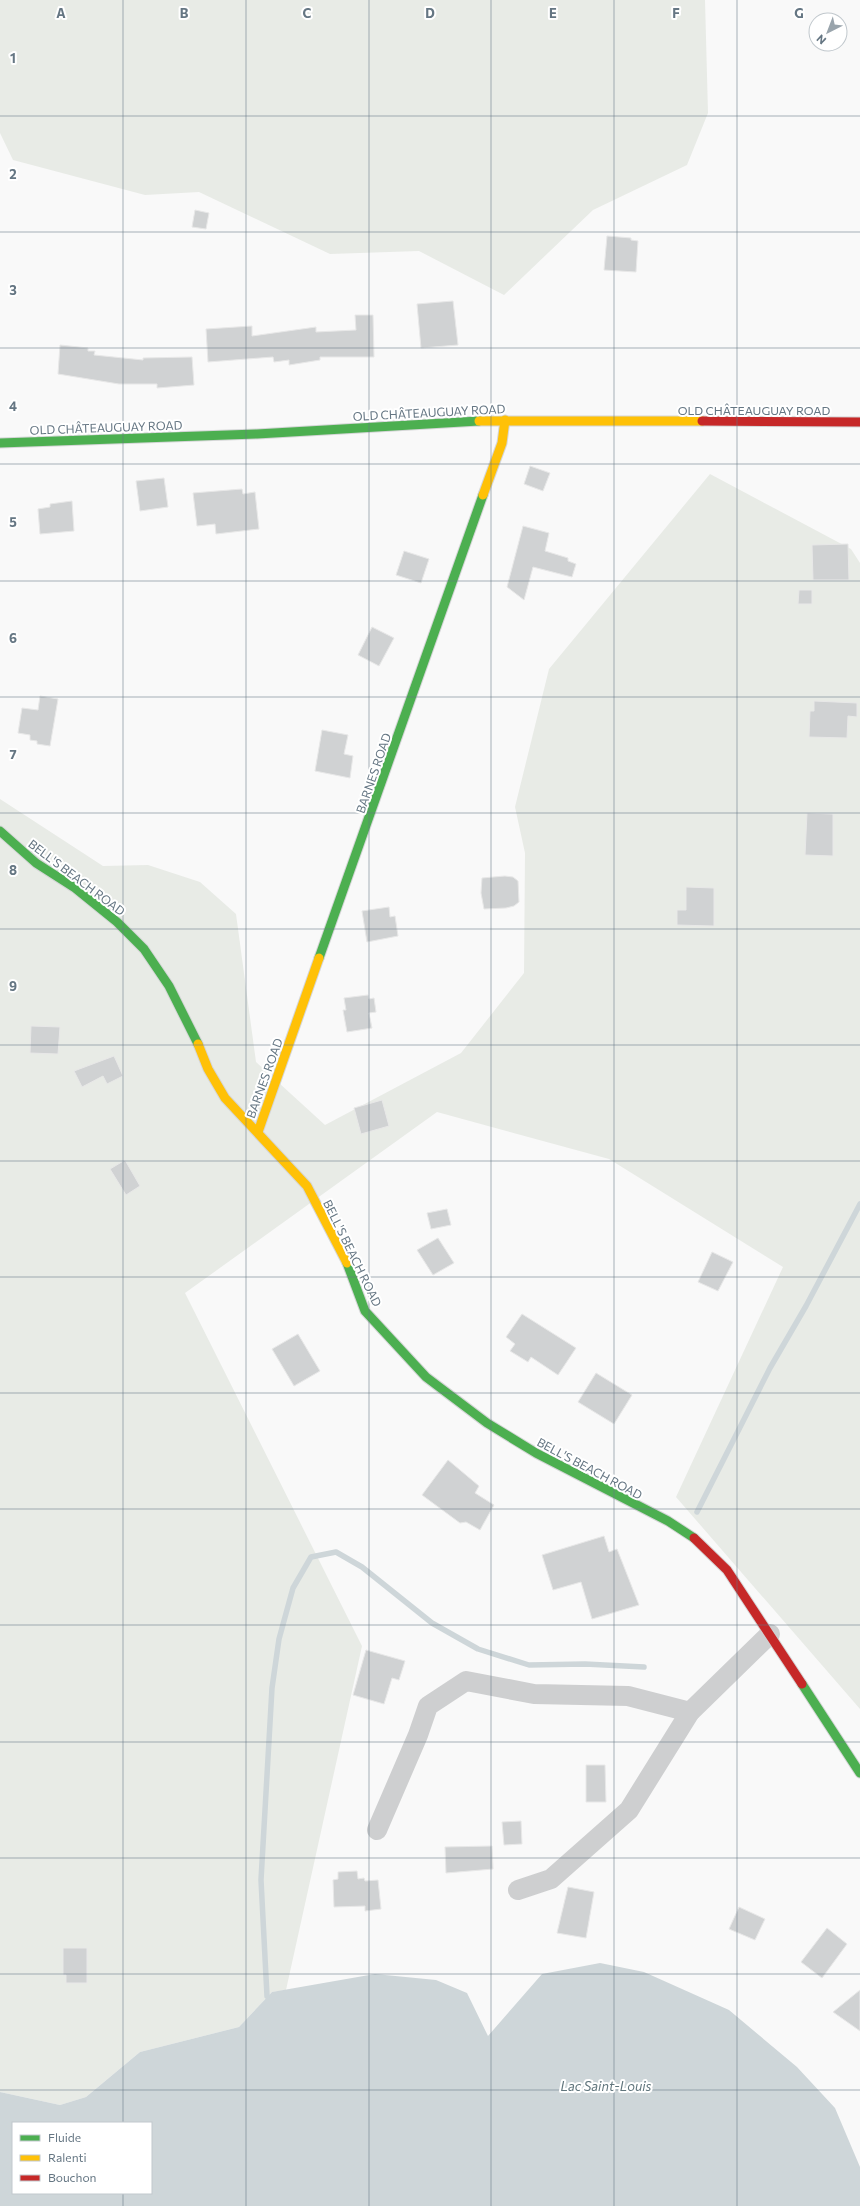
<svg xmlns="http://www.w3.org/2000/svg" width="860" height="2206" font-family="Commissioner,sans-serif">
  <rect width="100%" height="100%" fill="#f9f9f9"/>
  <g fill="#e8ebe6">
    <polygon points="0,0 705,0 708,113 687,165 593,210 504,295 419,251 330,254 199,192 145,195 13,160 0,133"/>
    <polygon points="710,474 851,549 860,563 860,1709 676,1497 783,1267 609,1159 437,1112 185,1293 362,1646 286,1990 272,1992 239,2027 140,2052 86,2097 60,2105 0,2092 0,799 103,866 148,865 200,882 236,914 256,1062 325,1125 461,1053 524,973 525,853 515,807 549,669"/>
  </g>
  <path fill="#ced6d9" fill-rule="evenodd" d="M 600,1963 L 644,1972 L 729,2010 L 797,2067 L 835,2108 L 860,2167 L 860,2206 L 0,2206 L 0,2092 L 60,2105 L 86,2097 L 140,2052 L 239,2027 L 272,1992 L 375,1974 L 436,1980 L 467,1993 L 488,2036 L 542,1974 ZM 13,2123 L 151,2123 L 151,2193 L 13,2193 Z"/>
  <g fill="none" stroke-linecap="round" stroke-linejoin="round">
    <g stroke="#ced6d9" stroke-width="5.5">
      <polyline points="697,1512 770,1368 806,1306 860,1204"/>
      <polyline points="267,1996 261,1880 272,1688 279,1639 293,1588 311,1557 336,1552 362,1567 432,1623 478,1649 529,1665 585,1664 644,1667"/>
    </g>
  </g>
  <g fill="#d0d2d3" stroke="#e8e8e8">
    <polygon points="195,210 209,213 206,229 192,227"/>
    <polygon points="607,236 631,238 631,240 638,241 636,272 604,270"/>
    <polygon points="453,301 458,345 421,348 417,304"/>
    <polygon points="355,315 373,315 374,357 320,357 320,360 289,365 289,360 274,362 273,357 208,362 206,329 252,326 252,336 316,327 316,332 356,330"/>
    <polygon points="60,345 88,348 88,351 95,351 94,355 143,360 143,358 192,357 194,385 157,388 157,384 119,384 58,374"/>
    <polygon points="530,466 550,473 543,491 524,484"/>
    <polygon points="164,478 168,507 140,511 136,481"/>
    <polygon points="242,489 243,494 255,492 259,529 216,534 215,524 197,526 193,493"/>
    <polygon points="72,501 74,531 40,534 38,509 50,507 50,504"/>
    <polygon points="523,526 549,533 545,551 568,558 568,561 576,564 572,577 533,567 524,600 507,587"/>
    <polygon points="848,544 849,580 813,580 812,545"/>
    <polygon points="404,551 429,559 421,583 396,575"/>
    <polygon points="799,590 812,590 812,604 798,604"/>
    <polygon points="372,627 394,638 379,666 358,655"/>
    <polygon points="40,696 58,699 50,746 37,744 37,741 30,740 30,735 18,733 22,708 38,710"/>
    <polygon points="814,701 857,703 857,717 848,716 847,738 809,737 810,711 814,711"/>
    <polygon points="322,730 348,735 344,754 353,756 350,778 315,771"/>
    <polygon points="807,813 833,814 833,856 805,855"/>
    <polygon points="505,876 513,877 518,881 519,902 514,906 506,908 484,909 481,893 482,878"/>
    <polygon points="686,887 714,888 714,926 677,925 677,910 686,910"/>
    <polygon points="389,907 390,917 395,916 398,936 367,942 362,911"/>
    <polygon points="368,995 369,999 374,998 376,1012 369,1013 372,1028 347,1032 343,1010 346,1010 344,998"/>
    <polygon points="31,1026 60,1027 58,1054 30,1053"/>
    <polygon points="114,1056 123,1076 107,1084 103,1076 82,1087 74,1071"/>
    <polygon points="382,1100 389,1126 361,1134 354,1108"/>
    <polygon points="125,1160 140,1186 126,1195 110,1169"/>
    <polygon points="447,1209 451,1225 431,1229 427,1213"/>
    <polygon points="438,1238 454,1263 433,1275 417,1250"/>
    <polygon points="712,1252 733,1262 718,1291 698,1282"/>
    <polygon points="522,1314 576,1348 558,1375 531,1357 528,1362 510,1351 515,1344 506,1337"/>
    <polygon points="298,1334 320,1371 294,1386 272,1349"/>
    <polygon points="596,1373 632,1395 614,1424 578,1402"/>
    <polygon points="448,1460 479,1486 475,1493 494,1505 480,1530 466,1522 460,1523 422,1495"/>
    <polygon points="604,1536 609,1552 617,1549 639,1605 592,1619 581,1582 553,1590 542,1555"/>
    <polygon points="366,1650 405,1661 399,1680 392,1678 384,1704 353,1695"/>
    <polygon points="586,1765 605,1765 606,1802 586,1802"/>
    <polygon points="521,1821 522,1844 504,1845 502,1822"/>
    <polygon points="492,1846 493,1869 446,1873 445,1847"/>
    <polygon points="357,1871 358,1879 364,1878 365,1881 378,1880 381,1909 365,1911 365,1906 334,1907 333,1880 338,1879 338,1872"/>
    <polygon points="568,1887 594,1892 586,1938 557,1933"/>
    <polygon points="739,1907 765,1919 755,1940 729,1929"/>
    <polygon points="827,1928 847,1944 822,1978 801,1962"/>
    <polygon points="63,1948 87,1948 87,1983 66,1983 66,1975 63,1975"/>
    <polygon points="860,1990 860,2031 833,2012"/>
  </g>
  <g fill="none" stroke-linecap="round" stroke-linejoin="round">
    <defs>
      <g id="fast">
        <polyline points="0,443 257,434 479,421"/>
        <polyline points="0,831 36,863 75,888 117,922 144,949 169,986 198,1044"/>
        <polyline points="319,958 483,495"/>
        <polyline points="347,1263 365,1311 426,1377 487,1423 536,1453 668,1521 694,1538"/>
        <polyline points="802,1684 860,1773"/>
      </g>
      <g id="slow">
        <polyline points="479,421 702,421"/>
        <polyline points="483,495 502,443 505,420"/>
        <polyline points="198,1044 208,1069 225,1098 307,1186 347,1263"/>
        <polyline points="258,1132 319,958"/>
      </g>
      <g id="jam">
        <polyline points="702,421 860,422"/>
        <polyline points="694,1538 727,1570 802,1684"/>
      </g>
    </defs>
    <use href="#fast" stroke="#d5d6d7" stroke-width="11"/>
    <use href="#slow" stroke="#d5d6d7" stroke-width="11"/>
    <use href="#jam" stroke="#d5d6d7" stroke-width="11"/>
    <g stroke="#cecfd0" stroke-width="20">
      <polyline points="377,1830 418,1735 428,1706 466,1681 534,1694 628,1696 690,1712"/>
      <polyline points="518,1890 551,1879 629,1810 690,1712 770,1634"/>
    </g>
    <use href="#fast" stroke="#4caf50" stroke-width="9"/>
    <use href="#slow" stroke="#ffc107" stroke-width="9"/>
    <use href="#jam" stroke="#c62828" stroke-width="9"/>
  </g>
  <path fill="none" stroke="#657683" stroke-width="1" stroke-opacity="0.55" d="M 123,0 L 123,2123M 246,0 L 246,2206M 369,0 L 369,2206M 491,0 L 491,2206M 614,0 L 614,2206M 737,0 L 737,2206M 0,116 L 860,116M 0,232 L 860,232M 0,348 L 860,348M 0,464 L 860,464M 0,581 L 860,581M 0,697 L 860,697M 0,813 L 860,813M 0,929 L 860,929M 0,1045 L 860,1045M 0,1161 L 860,1161M 0,1277 L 860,1277M 0,1393 L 860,1393M 0,1509 L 860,1509M 0,1625 L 860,1625M 0,1742 L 860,1742M 0,1858 L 860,1858M 0,1974 L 860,1974M 0,2090 L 860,2090M 123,2193 L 123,2206"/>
  <g text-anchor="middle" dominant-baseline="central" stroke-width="4" stroke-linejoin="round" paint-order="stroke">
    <g font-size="12" fill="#657683" stroke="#fff">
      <text x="754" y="410">OLD CHÂTEAUGUAY ROAD</text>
      <text transform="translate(429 412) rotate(-3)">OLD CHÂTEAUGUAY ROAD</text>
      <text transform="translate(106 427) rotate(-2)">OLD CHÂTEAUGUAY ROAD</text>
      <text transform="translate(373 773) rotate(-71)">BARNES ROAD</text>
      <text transform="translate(77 877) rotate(37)">BELL'S BEACH ROAD</text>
      <text transform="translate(264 1078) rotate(-70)">BARNES ROAD</text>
      <text transform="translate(353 1253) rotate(64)">BELL'S BEACH ROAD</text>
      <text transform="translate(590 1468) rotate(28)">BELL'S BEACH ROAD</text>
    </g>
    <g font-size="13" font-style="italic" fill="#60757c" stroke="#fff">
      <text x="606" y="2086">Lac Saint-Louis</text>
    </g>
  </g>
  <g font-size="13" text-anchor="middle" font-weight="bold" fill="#657683" stroke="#fff" stroke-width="4" stroke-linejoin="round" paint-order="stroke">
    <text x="61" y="18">A</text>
    <text x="184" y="18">B</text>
    <text x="307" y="18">C</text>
    <text x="430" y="18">D</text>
    <text x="553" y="18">E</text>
    <text x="676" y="18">F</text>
    <text x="799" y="18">G</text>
    <text x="13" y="63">1</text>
    <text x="13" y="179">2</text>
    <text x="13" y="295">3</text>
    <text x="13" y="411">4</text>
    <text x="13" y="527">5</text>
    <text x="13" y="643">6</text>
    <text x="13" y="759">7</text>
    <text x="13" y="875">8</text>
    <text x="13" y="991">9</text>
  </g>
  <rect x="12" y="2122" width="140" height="72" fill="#ffffff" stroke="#c1c8cd"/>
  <rect x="20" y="2135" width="20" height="6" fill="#4caf50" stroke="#c1c8cd"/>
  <text x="48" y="2142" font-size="12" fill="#657683">Fluide</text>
  <rect x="20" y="2155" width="20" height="6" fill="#ffc107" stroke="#c1c8cd"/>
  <text x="48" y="2162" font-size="12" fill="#657683">Ralenti</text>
  <rect x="20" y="2175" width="20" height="6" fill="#c62828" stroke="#c1c8cd"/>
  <text x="48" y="2182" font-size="12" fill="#657683">Bouchon</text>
  <g transform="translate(828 32) rotate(222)"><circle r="19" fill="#ffffff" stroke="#c1c8cd"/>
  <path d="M0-3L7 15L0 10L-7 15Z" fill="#99a4ac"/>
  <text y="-6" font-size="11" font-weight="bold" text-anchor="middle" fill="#657683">N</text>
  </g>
</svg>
